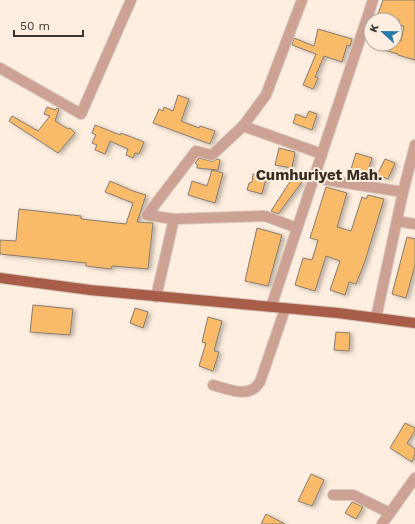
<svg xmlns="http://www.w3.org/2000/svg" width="415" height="524" font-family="'Work Sans',sans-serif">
  <defs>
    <filter id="shadow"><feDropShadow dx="3" dy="1.5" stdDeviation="2" flood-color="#0004"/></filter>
  </defs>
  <rect width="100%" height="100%" fill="#feeedf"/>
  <g fill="#f9bb6b" stroke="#887b6d" filter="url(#shadow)">
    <polygon points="383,0 415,0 415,60 398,55 398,54 371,46 371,44 395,44 395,39 401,41 404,26 398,25 399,20 378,14"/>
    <polygon points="318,29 352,39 350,46 347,45 342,62 324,56 315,77 318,78 313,89 303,85 316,54 292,45 294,38 314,46"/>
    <polygon points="178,95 189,99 181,121 199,128 200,126 215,131 210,144 153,123 159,109 163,111 164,107 173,111"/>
    <polygon points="47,107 55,110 57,108 59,109 55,121 68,129 70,128 75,133 58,153 9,121 12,116 38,131 50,116 44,114"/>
    <polygon points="309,111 317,114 312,130 293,123 296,114 306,118"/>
    <polygon points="95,125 120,135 121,133 144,142 139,154 135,153 133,158 126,155 128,149 110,141 105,154 95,150 97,145 92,143 96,135 92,133"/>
    <polygon points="279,148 295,152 292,168 275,165"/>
    <polygon points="356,153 372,158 367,174 351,169"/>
    <polygon points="199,158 211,161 214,161 217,159 220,160 218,170 197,168 197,164 195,163"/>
    <polygon points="385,159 395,163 388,179 377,175"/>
    <polygon points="212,170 223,173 215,203 188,195 192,181 207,186"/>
    <polygon points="253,174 266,178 262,194 247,190 249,183 252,182"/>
    <polygon points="293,177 302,182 278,214 271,211"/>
    <polygon points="110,181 133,191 146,195 137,222 153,223 148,269 112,266 111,269 86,266 86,263 0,254 0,240 16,241 19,209 81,216 81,219 126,224 133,203 105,192"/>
    <polygon points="326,187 347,193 337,227 351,231 362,197 366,199 368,195 384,199 365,261 356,284 349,282 345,295 330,290 340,261 326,256 315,291 295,285 303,258 312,260 318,240 310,238"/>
    <polygon points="257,228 282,235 268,286 245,281"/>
    <polygon points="407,237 415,239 415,265 406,298 392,294"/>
    <polygon points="33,305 73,309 70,335 30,332"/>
    <polygon points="135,308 148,312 143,328 130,323"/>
    <polygon points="208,317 222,321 214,351 219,352 213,371 199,366 206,343 202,342"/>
    <polygon points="336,332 350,333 349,351 334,350"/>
    <polygon points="405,423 415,428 415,431 407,443 415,449 415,454 412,462 390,448"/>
    <polygon points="311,474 324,480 312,506 298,501"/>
    <polygon points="352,502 363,507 356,519 345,513"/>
    <polygon points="266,514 285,524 261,524"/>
  </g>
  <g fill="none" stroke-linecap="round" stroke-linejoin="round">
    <defs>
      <g id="minor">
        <polyline points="0,68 81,114 131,0"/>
        <polyline points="243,126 266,95 302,0"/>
        <polyline points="314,178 403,192"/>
        <polyline points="397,221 415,224"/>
        <polyline points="297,228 265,216 174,219 147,215 196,151 212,155 243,126 322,154"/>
        <polyline points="156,297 174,219"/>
        <polyline points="271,307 373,0"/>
        <polyline points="376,318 403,192 415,145"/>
        <path d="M 213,385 C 224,388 243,396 253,389 C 256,388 258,384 260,382 L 285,309"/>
        <polyline points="333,495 353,495 390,513"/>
        <polyline points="382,524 415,478"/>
      </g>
      <polyline id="major" points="0,278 90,290 338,313 415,323"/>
    </defs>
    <use href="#minor" stroke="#d7c9bc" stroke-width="12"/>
    <use href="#major" stroke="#d7c9bc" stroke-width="12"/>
    <use href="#minor" stroke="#cda295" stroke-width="10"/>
    <use href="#major" stroke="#a85d48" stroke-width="10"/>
  </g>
  <g text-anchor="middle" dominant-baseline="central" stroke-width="4" stroke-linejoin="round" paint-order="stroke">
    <g font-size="15" font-weight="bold" fill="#372c20" stroke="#feeedf">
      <text x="319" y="175">Cumhuriyet Mah.</text>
    </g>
  </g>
  <g transform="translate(383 32) rotate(292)"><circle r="19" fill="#feeedf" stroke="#b0a499"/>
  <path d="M0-3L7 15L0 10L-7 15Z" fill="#297bac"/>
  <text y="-6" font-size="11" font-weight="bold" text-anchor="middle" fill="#3b352f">K</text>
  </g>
  <path d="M14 30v6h69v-6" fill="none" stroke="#3b352f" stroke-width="2"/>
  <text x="20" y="30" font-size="12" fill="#3b352f" stroke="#feeedf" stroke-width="3" paint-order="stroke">50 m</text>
</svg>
